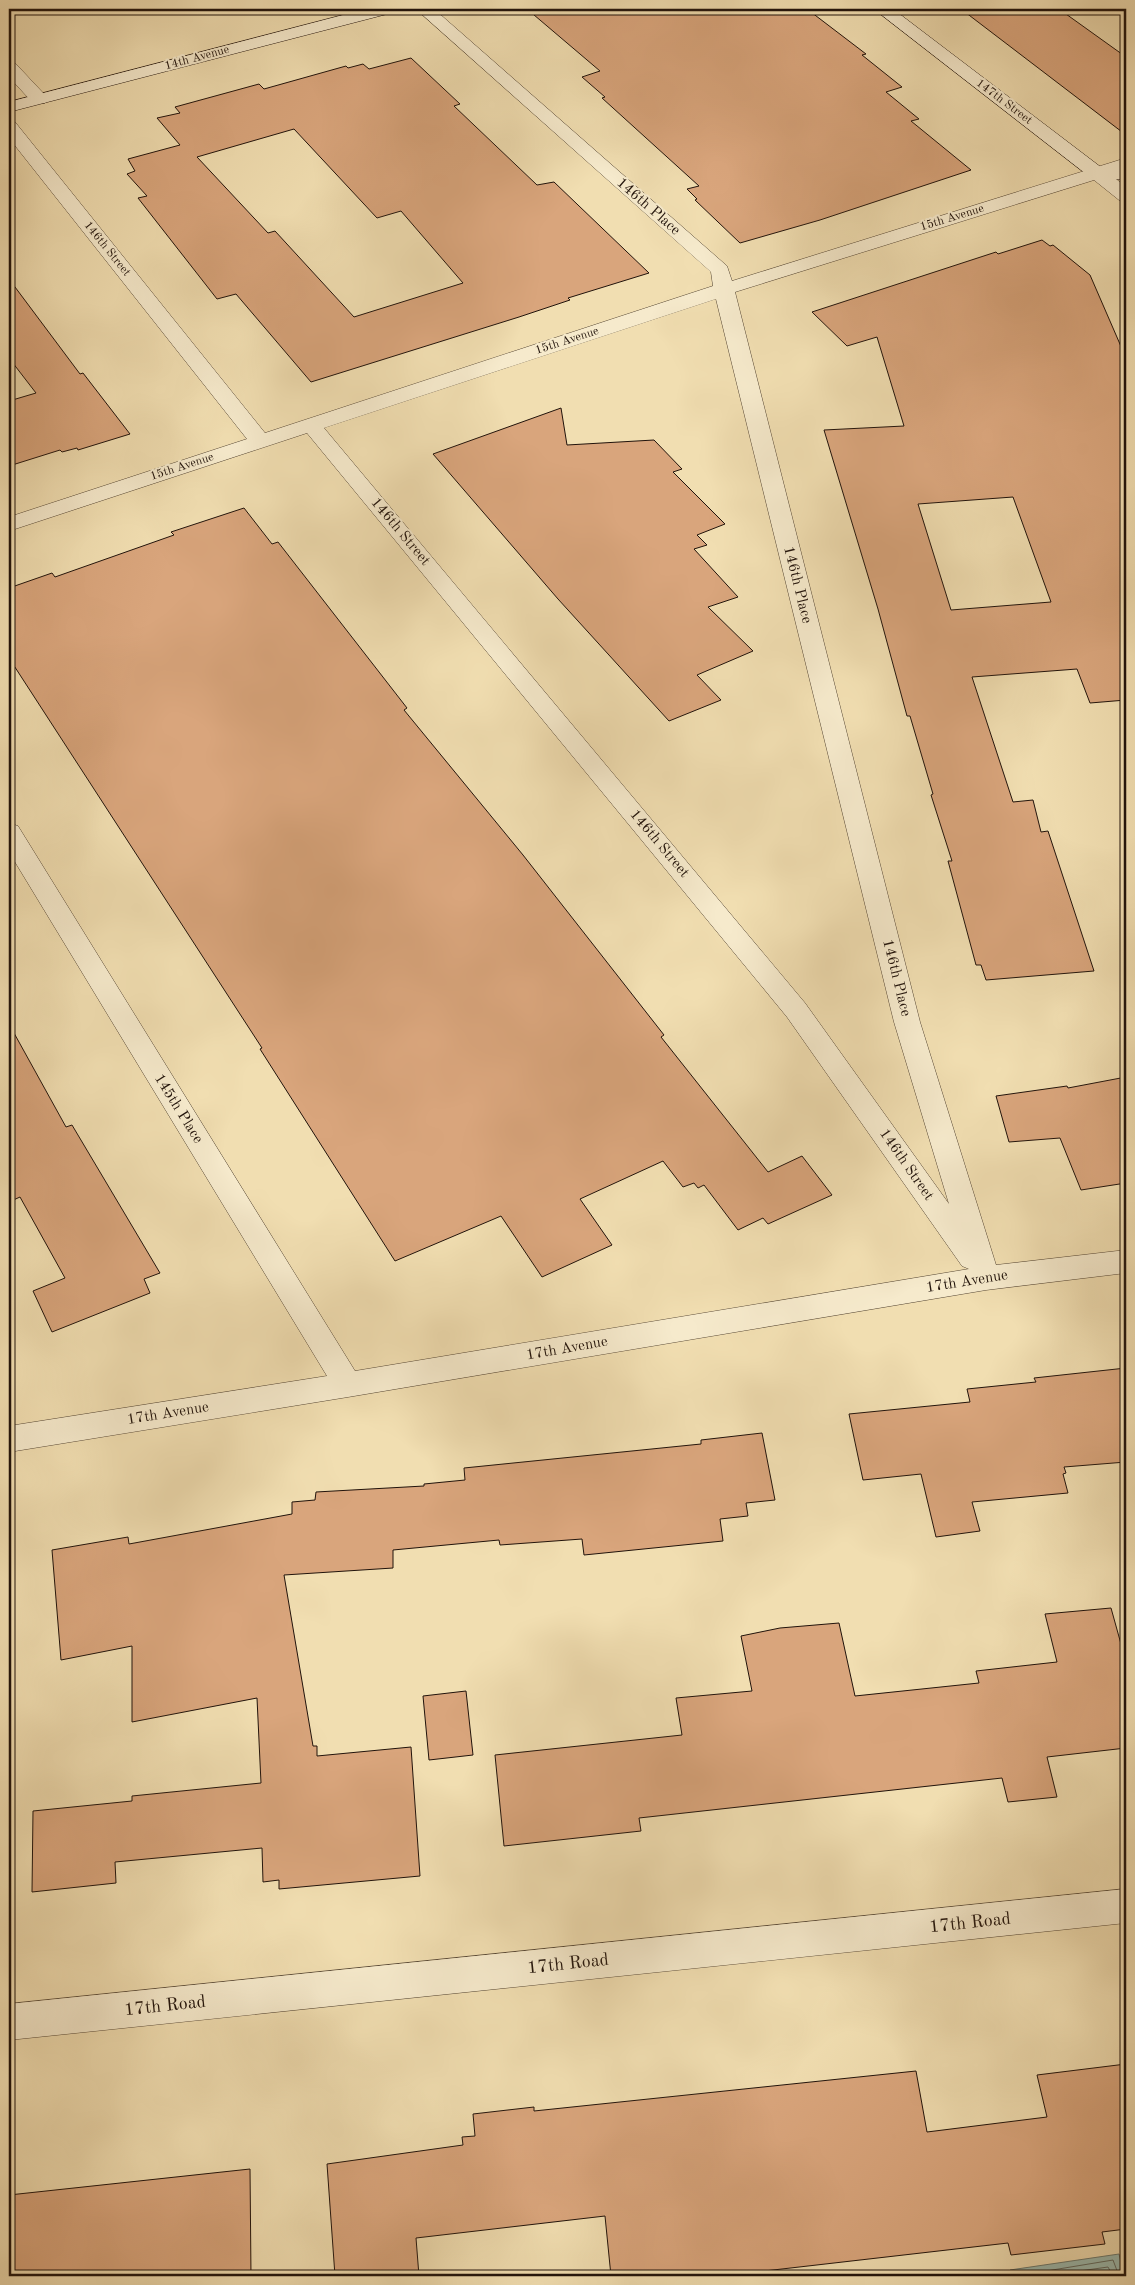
<svg xmlns="http://www.w3.org/2000/svg" width="1135" height="2285" font-family="'Old Standard TT',serif">
  <rect width="100%" height="100%" fill="#f1deb1"/>
  <filter id="stains"><feTurbulence type="fractalNoise" baseFrequency=".004" numOctaves="4"/><feColorMatrix values="0 0 0 0 .2 0 0 0 0 .09 0 0 0 0 .02 0 0 0 .5 -.17"/></filter>
  <radialGradient id="worn" r=".72"><stop offset=".6" stop-color="#630" stop-opacity="0"/><stop offset="1" stop-color="#630" stop-opacity=".3"/></radialGradient>
  <polygon fill="#9bbbb0" stroke="#6a786e" points="1119,2254 1124,2276 1011,2276 1010,2270"/>
  <g fill="none" stroke-linecap="round" stroke-linejoin="round">
    <g stroke="#5e675e" stroke-width="1">
      <polyline points="1016,2276 1113,2260 1119,2276"/>
      <polyline points="1044,2276 1108,2267 1113,2276"/>
    </g>
  </g>
  <g fill="#d9a57c" stroke="#21130b" fill-rule="evenodd">
    <polygon points="527,9 807,9 866,54 862,55 902,87 886,92 919,119 911,121 971,170 820,220 740,243 695,200 697,199 687,189 699,186 602,98 605,97 582,77 600,71"/>
    <polygon points="961,9 1059,9 1126,57 1126,135"/>
    <path d="M 411,58 L 460,104 L 454,106 L 537,185 L 554,182 L 649,273 L 568,298 L 570,300 L 519,317 L 311,382 L 236,294 L 217,299 L 138,198 L 147,196 L 127,174 L 135,171 L 128,159 L 180,145 L 157,118 L 180,113 L 175,107 L 259,84 L 264,89 L 346,66 L 348,68 L 363,64 L 369,69 ZM 294,129 L 377,218 L 401,211 L 463,283 L 354,317 L 275,231 L 268,233 L 197,157 Z"/>
    <path d="M 1042,240 L 1050,246 L 1053,245 L 1090,275 L 1126,358 L 1126,700 L 1090,703 L 1077,669 L 972,677 L 1013,802 L 1033,800 L 1041,832 L 1048,831 L 1094,971 L 986,980 L 981,965 L 976,965 L 948,861 L 952,861 L 931,795 L 933,794 L 910,716 L 907,716 L 878,609 L 824,430 L 904,426 L 877,337 L 847,346 L 812,312 L 996,252 L 998,254 ZM 1013,497 L 1051,602 L 951,610 L 918,504 Z"/>
    <polygon points="9,279 80,374 83,373 130,434 78,450 77,448 62,452 60,450 9,466 9,401 36,393 9,358"/>
    <polygon points="561,408 567,445 654,440 682,469 673,472 725,524 697,535 707,545 694,549 738,597 708,607 753,651 697,675 721,700 669,721 558,599 433,454"/>
    <polygon points="244,508 272,544 278,542 407,708 404,710 523,855 664,1035 661,1037 768,1172 802,1156 832,1195 768,1224 763,1218 738,1230 704,1185 698,1188 694,1183 683,1187 663,1161 580,1199 612,1245 542,1277 501,1216 395,1261 260,1049 262,1048 9,658 9,588 52,573 55,577 174,535 171,532"/>
    <polygon points="9,1024 66,1127 72,1125 160,1273 144,1279 150,1293 52,1332 33,1291 65,1278 20,1197 9,1202"/>
    <polygon points="1126,1077 1126,1183 1081,1190 1060,1138 1009,1142 996,1096 1067,1086 1068,1088"/>
    <polygon points="1126,1368 1126,1462 1064,1467 1066,1473 1063,1474 1068,1493 972,1502 980,1531 936,1537 921,1474 863,1480 849,1414 970,1402 967,1389 1036,1382 1034,1378"/>
    <polygon points="762,1433 775,1500 746,1503 748,1516 720,1519 723,1541 584,1555 582,1539 500,1545 499,1540 393,1550 393,1568 284,1575 313,1746 317,1746 317,1756 411,1747 420,1876 279,1889 279,1880 263,1882 262,1848 115,1862 116,1883 32,1892 33,1811 132,1801 132,1796 261,1783 257,1698 132,1722 132,1646 61,1660 52,1550 128,1537 129,1544 292,1514 292,1502 315,1500 316,1492 424,1486 424,1484 465,1480 464,1468 701,1444 701,1440"/>
    <polygon points="1111,1608 1126,1662 1126,1748 1047,1757 1057,1797 1008,1802 1002,1778 639,1818 641,1831 504,1846 495,1755 682,1735 676,1698 752,1691 741,1636 780,1628 839,1623 855,1696 979,1683 976,1671 1057,1662 1045,1614"/>
    <polygon points="466,1691 473,1755 429,1760 423,1696"/>
    <polygon points="1126,2064 1126,2229 1102,2232 1105,2244 1011,2255 1008,2243 721,2276 611,2276 605,2216 416,2238 419,2276 335,2276 327,2164 463,2145 462,2137 475,2136 473,2114 534,2107 534,2111 916,2071 927,2132 1047,2117 1037,2075"/>
    <polygon points="250,2169 251,2276 9,2276 9,2195"/>
  </g>
  <g fill="none" stroke-linecap="round" stroke-linejoin="round">
    <defs>
      <g id="street">
        <path d="M 416,9 L 434,9 L 727,266 L 732,281 L 1126,158 L 1126,170 L 1111,175 L 1126,187 L 1126,202 L 1119,200 L 1094,180 L 735,292 L 920,1022 L 996,1265 L 1126,1250 L 1126,1273 L 986,1290 L 348,1397 L 9,1452 L 9,1426 L 327,1376 L 9,852 L 9,823 L 18,826 L 355,1371 L 969,1269 L 962,1266 L 787,1017 L 307,433 L 9,531 L 9,517 L 247,439 L 9,138 L 9,121 L 15,122 L 265,433 L 713,286 L 711,272 ZM 716,299 L 894,1022 L 949,1204 L 805,1003 L 324,428 Z"/>
        <polygon points="9,62 15,63 45,95 48,99 45,103 33,103 9,77"/>
        <polygon points="1126,1889 1126,1923 9,2040 9,2004"/>
      </g>
      <g id="secondary">
        <polygon points="366,9 394,9 391,13 9,112 9,102"/>
        <polygon points="874,9 893,9 1102,168 1126,168 1126,180 1090,177"/>
      </g>
    </defs>
    <use href="#street" stroke="#554634" stroke-width="1"/>
    <use href="#secondary" stroke="#21130b" stroke-width="1"/>
    <use href="#street" fill="#f6eacc" fill-rule="evenodd"/>
    <use href="#secondary" fill="#f6eacc" fill-rule="evenodd"/>
  </g>
  <g text-anchor="middle" dominant-baseline="central" stroke-width="4" stroke-linejoin="round" paint-order="stroke">
    <g font-size="12" fill="#21130b" stroke="#f6eacc">
      <text transform="translate(197 58) rotate(-15)">14th Avenue</text>
      <text transform="translate(1004 102) rotate(37)">147th Street</text>
      <text transform="translate(952 218) rotate(-17)">15th Avenue</text>
      <text transform="translate(107 249) rotate(51)">146th Street</text>
      <text transform="translate(567 341) rotate(-18)">15th Avenue</text>
      <text transform="translate(182 467) rotate(-18)">15th Avenue</text>
    </g>
    <g font-size="15" fill="#21130b" stroke="#f6eacc">
      <text transform="translate(648 207) rotate(41)">146th Place</text>
      <text transform="translate(400 532) rotate(50)">146th Street</text>
      <text transform="translate(797 585) rotate(76)">146th Place</text>
      <text transform="translate(659 844) rotate(50)">146th Street</text>
      <text transform="translate(896 978) rotate(76)">146th Place</text>
      <text transform="translate(178 1109) rotate(58)">145th Place</text>
      <text transform="translate(906 1165) rotate(55)">146th Street</text>
      <text transform="translate(967 1282) rotate(-9)">17th Avenue</text>
      <text transform="translate(567 1349) rotate(-10)">17th Avenue</text>
      <text transform="translate(168 1414) rotate(-9)">17th Avenue</text>
    </g>
    <g font-size="18" fill="#21130b" stroke="#f6eacc">
      <text transform="translate(970 1923) rotate(-6)">17th Road</text>
      <text transform="translate(568 1964) rotate(-6)">17th Road</text>
      <text transform="translate(165 2006) rotate(-6)">17th Road</text>
    </g>
  </g>
  <rect width="1135" height="2285" fill="none" stroke="#f1deb1" stroke-width="30"/>
  <rect x="10" y="10" width="1115" height="2265" fill="none" stroke="#21130b" stroke-width="2.5"/>
  <rect x="15" y="15" width="1105" height="2255" fill="none" stroke="#21130b"/>
  <rect width="100%" height="100%" filter="url(#stains)"/>
  <rect width="100%" height="100%" fill="url(#worn)"/>
</svg>
